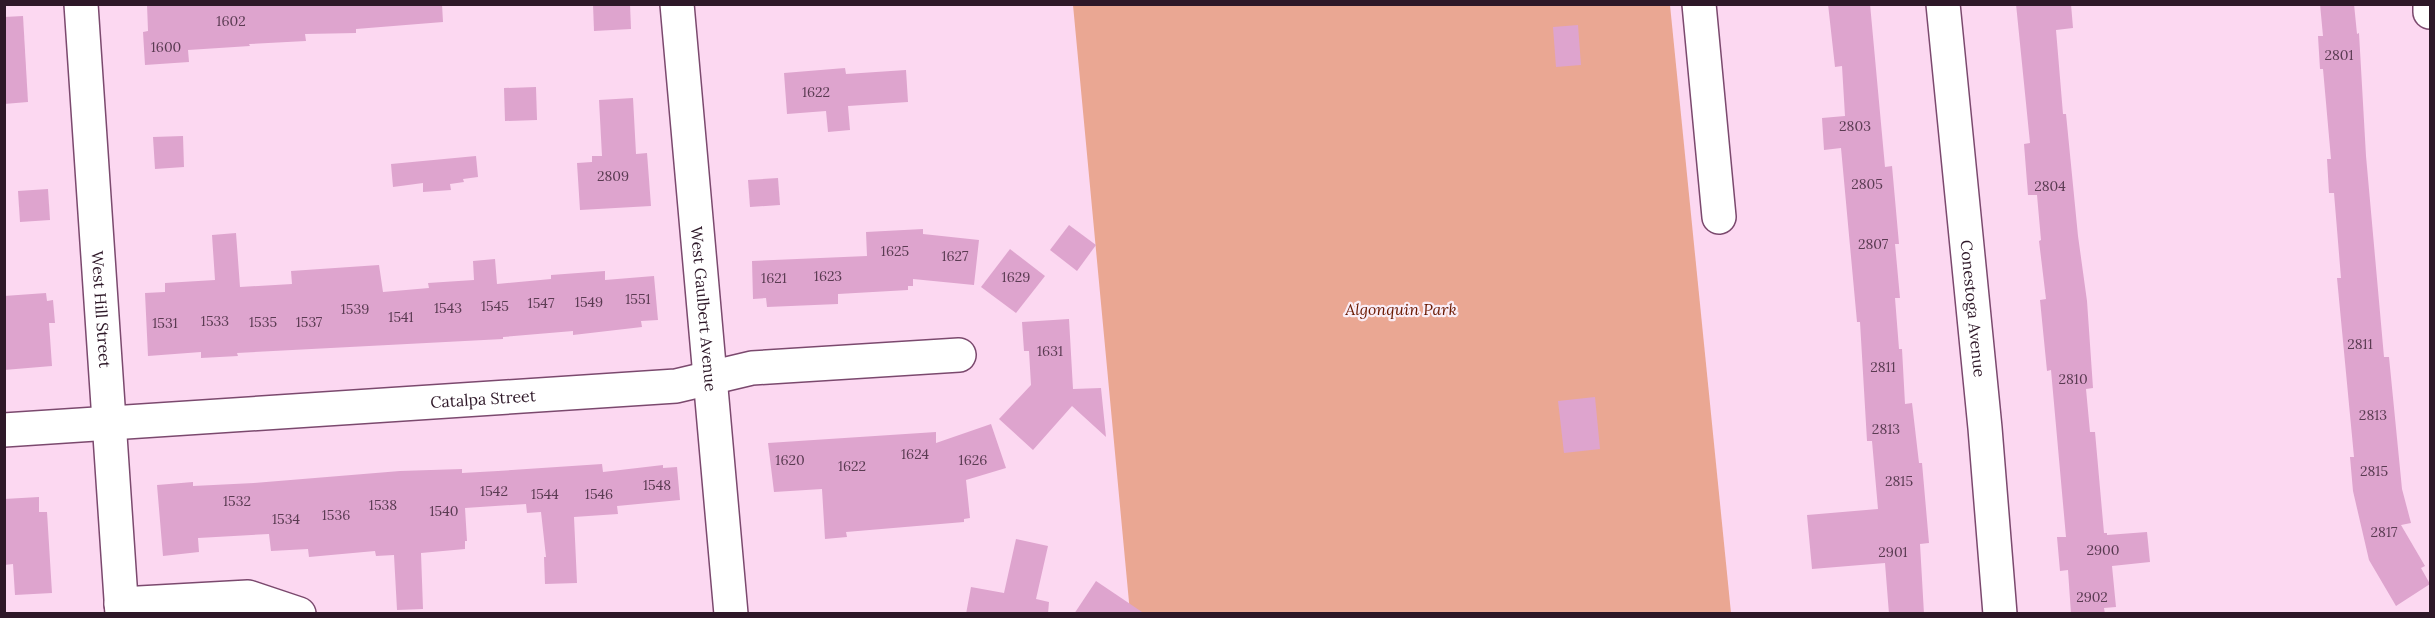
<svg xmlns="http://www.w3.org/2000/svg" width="2435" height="618" font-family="Lora,serif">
  <rect width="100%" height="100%" fill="#fcd8f1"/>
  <polygon fill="#eaa793" points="1073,5 1670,5 1731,613 1130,613"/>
  <g fill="#dea4ce">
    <polygon points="147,4 442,4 443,22 356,29 356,33 305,34 306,41 249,44 250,46 188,50 189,62 145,65 143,32 148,31"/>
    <polygon points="593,4 630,4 631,29 594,31"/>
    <polygon points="1828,4 1870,4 1885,167 1892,166 1899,244 1895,244 1900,298 1895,298 1899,349 1902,349 1905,404 1912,403 1919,463 1922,463 1929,543 1920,544 1924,614 1889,614 1885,563 1812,569 1807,515 1878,509 1872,441 1867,441 1860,322 1857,322 1841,148 1824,150 1822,118 1845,116 1842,66 1835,67"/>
    <polygon points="2016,4 2071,4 2073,28 2056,30 2063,114 2066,114 2078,236 2087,301 2093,388 2086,389 2090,432 2095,432 2104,533 2107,533 2107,535 2147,532 2150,562 2112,566 2116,607 2104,608 2105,614 2071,614 2068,570 2060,571 2057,537 2066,537 2051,370 2047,371 2040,300 2046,299 2039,241 2041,240 2037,195 2028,195 2024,144 2030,143"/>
    <polygon points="2320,4 2354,4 2357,34 2359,33 2366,156 2384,357 2389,357 2402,489 2411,523 2401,525 2425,566 2421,568 2430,584 2396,606 2369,560 2353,491 2350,457 2354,457 2337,278 2341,278 2334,193 2329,193 2327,159 2331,159 2323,69 2320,69 2318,36 2323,36"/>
    <polygon points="23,16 28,102 4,104 4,17"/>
    <polygon points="1578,25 1581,65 1556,67 1553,27"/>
    <polygon points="845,68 846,74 906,70 908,102 848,106 850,130 828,132 826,111 787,114 784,73"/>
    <polygon points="536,87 537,120 505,121 504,88"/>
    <polygon points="633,98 636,154 647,153 651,206 580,210 577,163 592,162 592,156 602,156 599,100"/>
    <polygon points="183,136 184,167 155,169 153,137"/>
    <polygon points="476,156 478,177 463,179 464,182 450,184 451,190 423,192 423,183 393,187 391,164"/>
    <polygon points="778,178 780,205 750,207 748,180"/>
    <polygon points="48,189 50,220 20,222 18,191"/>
    <polygon points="1069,225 1096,245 1077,271 1050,250"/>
    <polygon points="923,229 923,234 979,240 974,285 913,279 913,286 908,286 908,290 838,294 838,304 767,307 766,298 753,299 752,261 867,256 866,232"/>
    <polygon points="236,233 240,287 292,284 291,271 379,265 383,292 429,288 428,283 474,280 473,261 495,259 497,284 551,279 551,275 605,271 605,280 654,276 658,320 641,321 642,327 573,335 573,331 503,337 503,339 237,353 238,356 201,358 201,352 148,356 145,293 165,292 165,283 215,280 212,235"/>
    <polygon points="1010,249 1045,276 1016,313 981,287"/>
    <polygon points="46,293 47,301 53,300 55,323 49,323 52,366 4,370 4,296"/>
    <polygon points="1069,319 1073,389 1101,388 1106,437 1072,406 1033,450 999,419 1031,385 1029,351 1024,351 1022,322"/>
    <polygon points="1595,397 1600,449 1564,453 1558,401"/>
    <polygon points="991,424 1006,468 966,480 970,518 964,519 964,522 846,532 847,537 825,539 822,489 774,492 768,443 936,432 936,443"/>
    <polygon points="602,464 603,472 663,465 663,468 677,467 680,500 617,506 618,514 574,517 577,583 545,584 544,557 546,557 541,512 527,513 526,504 465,508 467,541 465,541 465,549 421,553 423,609 397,610 394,555 376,556 375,551 309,557 308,549 271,551 269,534 198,538 199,552 163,556 157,485 193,482 193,486 254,483 400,471 462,469 462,473 498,471"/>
    <polygon points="39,497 39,512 47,512 52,593 15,595 13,564 4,565 4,499"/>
    <polygon points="1016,539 1048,546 1036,599 1049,602 1048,614 966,614 971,587 1004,593"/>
    <polygon points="1096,581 1145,614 1074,614"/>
  </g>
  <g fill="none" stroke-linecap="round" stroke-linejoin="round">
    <defs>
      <g id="minor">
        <path id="s1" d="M 81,4 L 122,614"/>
        <path id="s2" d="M 677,4 L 731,614"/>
        <polyline points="1699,4 1719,217"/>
        <path id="s3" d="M 1943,4 L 1985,428 L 2000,614"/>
        <polyline points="2430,4 2430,12"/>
        <path id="s4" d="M 4,430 L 676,386 L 752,368 L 959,355"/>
        <polyline points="121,604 248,597 299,614"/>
      </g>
    </defs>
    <use href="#minor" stroke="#7b496e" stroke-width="36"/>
    <use href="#minor" stroke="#fff" stroke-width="33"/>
  </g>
  <g text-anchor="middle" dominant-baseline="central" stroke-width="4.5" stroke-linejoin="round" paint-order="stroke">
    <g font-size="14" fill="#5a3b52">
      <text x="231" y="21">1602</text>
      <text x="166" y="47">1600</text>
      <text x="2339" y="55">2801</text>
      <text x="816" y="92">1622</text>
      <text x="1855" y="126">2803</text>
      <text x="613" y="176">2809</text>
      <text x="1867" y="184">2805</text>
      <text x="2050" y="186">2804</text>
      <text x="1873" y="244">2807</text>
      <text x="895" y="251">1625</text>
      <text x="955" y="256">1627</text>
      <text x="828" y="276">1623</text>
      <text x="1016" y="277">1629</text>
      <text x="774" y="278">1621</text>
      <text x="638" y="299">1551</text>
      <text x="589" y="302">1549</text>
      <text x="541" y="303">1547</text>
      <text x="495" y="306">1545</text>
      <text x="448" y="308">1543</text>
      <text x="355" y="309">1539</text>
      <text x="401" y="317">1541</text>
      <text x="215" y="321">1533</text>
      <text x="263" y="322">1535</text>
      <text x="309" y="322">1537</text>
      <text x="165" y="323">1531</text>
      <text x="2360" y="344">2811</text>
      <text x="1050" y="351">1631</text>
      <text x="1883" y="367">2811</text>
      <text x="2073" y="379">2810</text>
      <text x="2373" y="415">2813</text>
      <text x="1886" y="429">2813</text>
      <text x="915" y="454">1624</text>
      <text x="790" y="460">1620</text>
      <text x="973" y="460">1626</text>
      <text x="852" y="466">1622</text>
      <text x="2374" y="471">2815</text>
      <text x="1899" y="481">2815</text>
      <text x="657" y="485">1548</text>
      <text x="494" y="491">1542</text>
      <text x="545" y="494">1544</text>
      <text x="599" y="494">1546</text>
      <text x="237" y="501">1532</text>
      <text x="383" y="505">1538</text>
      <text x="444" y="511">1540</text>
      <text x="336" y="515">1536</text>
      <text x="286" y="519">1534</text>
      <text x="2384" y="532">2817</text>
      <text x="2103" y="550">2900</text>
      <text x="1893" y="552">2901</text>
      <text x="2092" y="597">2902</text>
    </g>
    <g font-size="16" fill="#2e1828" stroke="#faedf6">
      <text stroke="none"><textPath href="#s1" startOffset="306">West Hill Street</textPath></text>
      <text stroke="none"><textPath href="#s2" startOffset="306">West Gaulbert Avenue</textPath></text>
      <text stroke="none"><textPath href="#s3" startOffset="306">Conestoga Avenue</textPath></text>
      <text stroke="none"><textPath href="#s4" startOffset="480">Catalpa Street</textPath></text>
    </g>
    <g font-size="16" font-style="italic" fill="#6a1800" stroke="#faedf6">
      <text x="1401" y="309">Algonquin Park</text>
    </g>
  </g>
  <rect width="2435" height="618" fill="none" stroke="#2e1828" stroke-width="12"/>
</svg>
